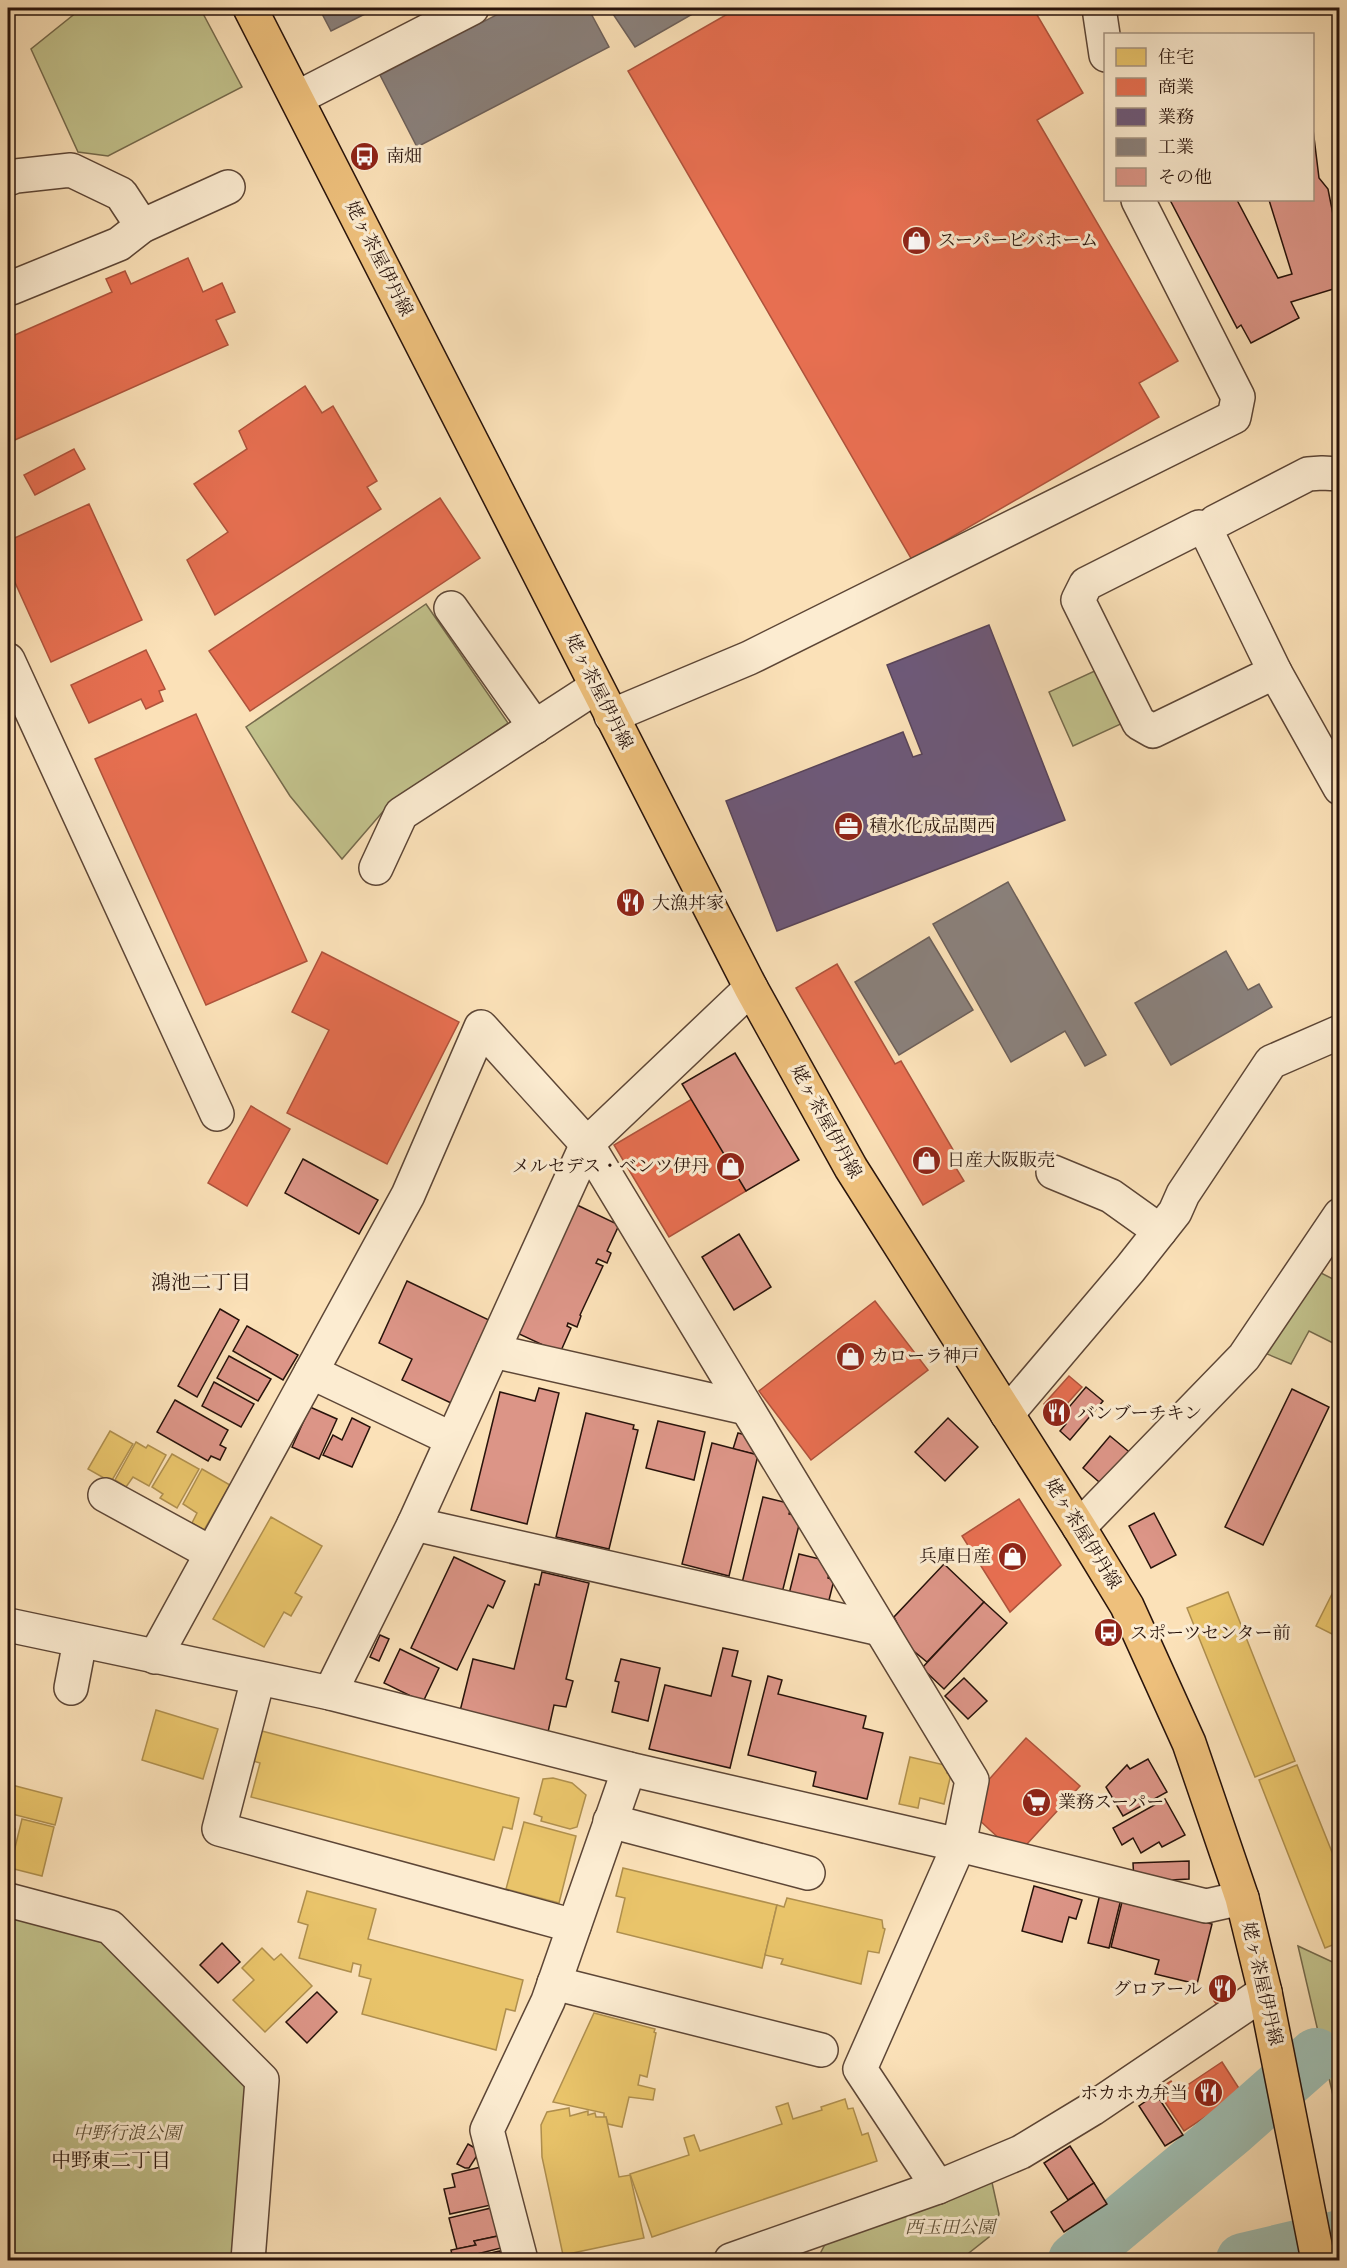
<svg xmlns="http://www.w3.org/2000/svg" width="1347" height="2268" font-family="'Libre Bodoni','Noto Serif JP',serif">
  <rect width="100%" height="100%" fill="#fbe1b8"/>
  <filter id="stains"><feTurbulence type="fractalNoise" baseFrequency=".00333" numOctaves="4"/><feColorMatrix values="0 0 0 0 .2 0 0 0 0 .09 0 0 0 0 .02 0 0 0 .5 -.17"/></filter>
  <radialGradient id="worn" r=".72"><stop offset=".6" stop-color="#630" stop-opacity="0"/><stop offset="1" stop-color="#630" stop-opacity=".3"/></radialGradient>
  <g fill="#c2c28c" stroke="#756a4c" stroke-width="1.5">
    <polygon points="82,8 200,8 242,87 108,156 78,152 31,49"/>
    <polygon points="426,604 508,723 386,808 342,859 290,796 246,727"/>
    <polygon points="1099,669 1123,723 1073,746 1049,692"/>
    <polygon points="1311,1268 1339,1282 1339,1346 1309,1331 1291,1364 1260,1351"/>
    <polygon points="8,1916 108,1940 244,2080 250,2094 240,2260 8,2260"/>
    <polygon points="1298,1946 1339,1965 1339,2121"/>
    <polygon points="991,2178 999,2214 994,2233 960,2260 821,2260 821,2252 830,2235"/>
  </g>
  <g fill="#e9c46a" stroke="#af8f4e" stroke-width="1.5">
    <polygon points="110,1431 133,1444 111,1482 88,1469"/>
    <polygon points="136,1442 146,1448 148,1445 166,1455 149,1486 133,1477 126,1487 115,1480"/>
    <polygon points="172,1454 199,1469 177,1508 160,1498 163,1494 152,1487"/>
    <polygon points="202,1469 230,1485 204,1530 192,1523 197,1513 183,1504"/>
    <polygon points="271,1517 322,1546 295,1593 302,1597 291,1616 284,1612 264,1647 213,1619"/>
    <polygon points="1340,1578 1340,1638 1316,1626"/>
    <polygon points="1228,1592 1295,1761 1255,1777 1187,1608"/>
    <polygon points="156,1710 218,1729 203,1779 142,1760"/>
    <polygon points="258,1730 519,1798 512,1829 503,1827 494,1860 251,1797 260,1763 250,1760"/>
    <polygon points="910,1757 949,1766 947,1773 951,1774 944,1804 920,1798 918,1808 899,1804"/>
    <polygon points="1297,1765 1340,1872 1340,1942 1325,1948 1259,1780"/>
    <polygon points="553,1778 572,1783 586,1795 577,1827 570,1829 541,1821 542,1817 534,1814 543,1779"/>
    <polygon points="8,1784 62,1798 55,1825 8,1813"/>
    <polygon points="22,1819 54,1827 42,1876 10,1868"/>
    <polygon points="524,1822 576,1836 559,1903 506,1889"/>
    <polygon points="8,1827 15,1829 8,1858"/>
    <polygon points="623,1868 777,1905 762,1968 617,1932 625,1898 616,1896"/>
    <polygon points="307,1891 376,1909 368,1939 523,1980 515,2011 506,2009 496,2050 362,2014 371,1979 359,1976 361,1965 353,1963 351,1972 299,1958 308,1925 298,1922"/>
    <polygon points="787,1898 882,1920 883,1928 885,1929 879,1953 868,1951 861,1984 781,1964 783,1959 765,1955 777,1905 784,1907"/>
    <polygon points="262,1948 274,1960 281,1954 312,1986 265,2032 233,2000 254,1980 242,1968"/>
    <polygon points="594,2013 655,2029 654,2032 656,2033 647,2077 640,2075 638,2085 655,2089 653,2100 629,2097 622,2127 608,2124 606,2117 604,2117 604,2113 553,2102"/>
    <polygon points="845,2099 848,2109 853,2108 862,2135 868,2133 877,2161 652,2237 630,2174 689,2155 684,2138 694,2135 700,2151 782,2124 776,2107 788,2103 793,2119 822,2110 821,2107"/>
    <polygon points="569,2108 570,2116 588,2111 588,2115 595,2113 596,2117 606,2117 619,2177 630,2175 644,2238 563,2255 542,2157 541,2125 547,2112"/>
  </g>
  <g fill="#e76f51" stroke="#ae533c" stroke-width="1.5">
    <polygon points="738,8 1033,8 1083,93 1037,120 1178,361 1139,383 1159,417 912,560 628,71"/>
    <polygon points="188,258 203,292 222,283 235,312 216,320 228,345 8,443 8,338 112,292 106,279 125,271 131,284"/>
    <polygon points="305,386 322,413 333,406 377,481 367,487 381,509 215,615 187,560 228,532 194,484 247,449 239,431"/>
    <polygon points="74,449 85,469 35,495 24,475"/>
    <polygon points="440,498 480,558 250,711 209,651"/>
    <polygon points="89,504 142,620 51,662 8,567 8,541"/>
    <polygon points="146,650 165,689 159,691 163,701 146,709 141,699 89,723 71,685"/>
    <polygon points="196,714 307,961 206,1005 95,759"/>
    <polygon points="322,952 459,1022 387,1164 287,1113 329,1030 292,1012"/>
    <polygon points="837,964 895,1064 901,1061 962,1165 956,1168 964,1181 923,1205 796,988"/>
    <polygon points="692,1099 746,1191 669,1237 614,1145"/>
    <polygon points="251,1106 290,1129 247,1206 208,1183"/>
    <polygon points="875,1301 928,1370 811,1460 759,1391"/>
    <polygon points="1069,1376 1082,1387 1057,1415 1044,1404"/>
    <polygon points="1019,1499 1061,1565 1010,1612 962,1536"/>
    <polygon points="1026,1738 1080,1786 1017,1855 976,1817 985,1784"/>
    <polygon points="1225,1982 1228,1997 1217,2005 1214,2001"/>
    <polygon points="1222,2062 1242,2093 1184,2131 1157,2090 1171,2081 1177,2092"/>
  </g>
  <polygon fill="#6d597a" stroke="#584459" stroke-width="1.5" points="989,625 1065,820 777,931 726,801 903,732 913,757 922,754 887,665"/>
  <g fill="#8a817c" stroke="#6d605a" stroke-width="1.5">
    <polygon points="319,8 377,8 331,31"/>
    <polygon points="510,8 588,8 609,47 417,147 380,75"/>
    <polygon points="609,8 703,8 635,47"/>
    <polygon points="1008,882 1106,1055 1085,1066 1065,1031 1011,1062 933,924"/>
    <polygon points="929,937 973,1010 899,1055 855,982"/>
    <polygon points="1226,951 1248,990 1259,984 1272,1007 1171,1065 1135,1003"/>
  </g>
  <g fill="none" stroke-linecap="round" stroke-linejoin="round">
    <g stroke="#9fbdb1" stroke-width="54">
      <polyline points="1075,2260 1231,2130 1316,2055"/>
      <polyline points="1243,2260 1340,2237"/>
    </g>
  </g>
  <g fill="#dc9587" stroke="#28130b" stroke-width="1.5">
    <polygon points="1312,121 1319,178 1328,189 1340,250 1340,287 1291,302 1299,318 1251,343 1241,325 1237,328 1170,200 1240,200 1237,200 1278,278 1292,274 1269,200 1312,200"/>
    <polygon points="735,1053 799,1160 746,1191 682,1084"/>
    <polygon points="303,1159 378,1200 359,1234 285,1193"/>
    <polygon points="577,1205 619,1225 607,1251 611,1253 607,1263 598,1259 596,1263 603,1266 580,1315 581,1316 577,1327 568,1323 567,1326 571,1328 560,1353 517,1333"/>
    <polygon points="739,1234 771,1287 734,1310 702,1257"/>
    <polygon points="407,1281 489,1320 451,1403 402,1380 412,1359 379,1343"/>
    <polygon points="220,1309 239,1320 197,1397 178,1386"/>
    <polygon points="247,1326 298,1355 283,1380 233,1351"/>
    <polygon points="229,1356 271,1379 258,1401 217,1378"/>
    <polygon points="214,1382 254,1404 241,1427 202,1406"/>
    <polygon points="1086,1387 1103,1401 1070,1440 1060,1431 1066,1424 1059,1419"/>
    <polygon points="539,1388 559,1393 527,1524 471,1510 500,1392 535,1401"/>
    <polygon points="1292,1389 1329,1407 1263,1545 1225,1527"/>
    <polygon points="175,1400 228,1430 220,1445 226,1448 220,1460 211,1456 208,1461 157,1432"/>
    <polygon points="310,1407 337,1419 319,1459 292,1447"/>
    <polygon points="586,1413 634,1425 633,1429 638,1430 609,1549 556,1537"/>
    <polygon points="352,1418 370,1427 352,1467 323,1455 333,1435 342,1440"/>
    <polygon points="948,1418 978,1447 945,1481 915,1452"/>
    <polygon points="658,1421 705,1432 694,1480 646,1468"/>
    <polygon points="738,1433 750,1436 758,1455 733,1449"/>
    <polygon points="1110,1436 1133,1455 1106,1488 1083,1468"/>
    <polygon points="712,1443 758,1455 729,1576 682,1564"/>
    <polygon points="763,1497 792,1504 789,1514 801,1517 782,1593 742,1583"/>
    <polygon points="1154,1513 1176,1555 1151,1568 1129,1526"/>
    <polygon points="799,1554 832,1562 828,1578 834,1580 828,1604 789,1594"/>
    <polygon points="454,1557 505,1581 493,1608 488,1605 457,1670 411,1648"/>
    <polygon points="944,1564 984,1602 927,1662 910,1648 894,1617"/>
    <polygon points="542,1572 589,1583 566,1679 573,1681 566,1707 554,1705 548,1732 460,1711 473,1659 514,1669 535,1584 539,1585"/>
    <polygon points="984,1602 1007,1623 944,1689 922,1668"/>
    <polygon points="380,1635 389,1639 379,1661 370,1657"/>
    <polygon points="723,1648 738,1651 732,1676 751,1681 730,1768 649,1749 665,1685 711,1696"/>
    <polygon points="400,1649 439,1668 423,1702 384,1683"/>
    <polygon points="621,1659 660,1668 648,1721 612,1712 619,1682 615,1681"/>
    <polygon points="768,1676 782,1680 778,1694 866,1716 863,1728 883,1733 867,1799 813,1786 816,1772 748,1755"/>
    <polygon points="964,1678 987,1701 968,1719 945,1696"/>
    <polygon points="1148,1759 1167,1792 1123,1816 1106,1787 1127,1765 1130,1769"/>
    <polygon points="1165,1799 1185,1835 1162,1847 1159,1842 1141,1853 1133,1838 1122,1845 1113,1828"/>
    <polygon points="1189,1861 1189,1879 1134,1882 1133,1863"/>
    <polygon points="1034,1886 1082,1900 1076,1919 1069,1917 1062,1942 1022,1931"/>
    <polygon points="1100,1894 1121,1899 1109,1948 1088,1943"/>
    <polygon points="1122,1902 1212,1924 1197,1984 1155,1974 1159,1960 1111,1947"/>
    <polygon points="222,1943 240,1962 218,1983 200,1965"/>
    <polygon points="317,1992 337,2012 307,2043 286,2022"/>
    <polygon points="1156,2094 1183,2135 1165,2146 1139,2106"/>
    <polygon points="468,2144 480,2151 469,2168 465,2168 457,2164"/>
    <polygon points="1070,2146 1094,2183 1068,2200 1044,2163"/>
    <polygon points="481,2167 491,2205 450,2214 444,2189 455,2187 452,2174"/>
    <polygon points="1094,2183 1107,2204 1064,2232 1051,2212"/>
    <polygon points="491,2208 498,2236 474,2241 476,2245 457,2249 449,2218"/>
    <polygon points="498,2236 501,2248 453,2260 451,2250 476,2245 474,2241"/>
    <polygon points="500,2251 502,2260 459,2260"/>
  </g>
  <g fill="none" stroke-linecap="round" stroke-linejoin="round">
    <defs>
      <g id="minor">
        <polyline points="1099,8 1106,55"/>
        <polyline points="297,98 472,8"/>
        <polyline points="8,179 16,176 71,170 121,194 142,226"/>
        <polyline points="8,285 11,288 119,244 142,226 228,187"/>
        <polyline points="1340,474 1322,473 1308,474 1215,522 1206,530 1275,672 1340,788"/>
        <polyline points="1206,530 1199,527 1086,584 1078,600 1139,723 1153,731 1275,672"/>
        <polyline points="451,608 535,727"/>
        <polyline points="8,660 217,1114"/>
        <polyline points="611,716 749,658 1234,417 1238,397 1138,200"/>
        <polyline points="376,868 401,814 596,687"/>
        <polyline points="1053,1172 1111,1196 1160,1231"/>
        <polyline points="493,1351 746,1408"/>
        <polyline points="311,1372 452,1439"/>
        <polyline points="1007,1414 1130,1269 1175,1212 1183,1194 1271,1062 1340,1032"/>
        <polyline points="105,1495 211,1553"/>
        <polyline points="414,1524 880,1629"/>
        <polyline points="1079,1527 1244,1357 1340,1215"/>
        <polyline points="8,1625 330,1693 629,1769 959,1845 1206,1906 1242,1898"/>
        <polyline points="155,1657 408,1195 481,1027 587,1144 972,1780 959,1845 860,2069 938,2187"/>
        <polyline points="258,1679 219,1829 574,1926"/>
        <polyline points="71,1688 80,1641"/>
        <polyline points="330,1693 414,1524 587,1144 751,988"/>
        <polyline points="610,1821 808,1873"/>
        <polyline points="8,1900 110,1927 262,2080 248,2260"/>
        <polyline points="554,1983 821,2050"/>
        <polyline points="521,2260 487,2130 548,2001 629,1769"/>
        <polyline points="731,2260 938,2187 1021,2152 1092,2109 1265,1992"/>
      </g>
      <polyline id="major" points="250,8 751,988 851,1168 1079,1527 1127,1606 1189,1743 1242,1898 1265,1992 1318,2260"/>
    </defs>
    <use href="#minor" stroke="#5d4636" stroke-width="36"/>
    <use href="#major" stroke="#28130b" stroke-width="36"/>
    <use href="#minor" stroke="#fcecd1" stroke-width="33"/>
    <use href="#major" stroke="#eec07c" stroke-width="33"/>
  </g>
  <defs>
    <symbol id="bus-disc" viewBox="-11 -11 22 22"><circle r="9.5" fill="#8f2418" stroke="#fcecd1"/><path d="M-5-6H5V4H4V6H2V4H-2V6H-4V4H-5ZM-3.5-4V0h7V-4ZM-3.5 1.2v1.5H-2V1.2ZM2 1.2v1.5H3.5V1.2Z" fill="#fff"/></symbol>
    <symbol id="shop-disc" viewBox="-11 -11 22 22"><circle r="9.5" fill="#8f2418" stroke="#fcecd1"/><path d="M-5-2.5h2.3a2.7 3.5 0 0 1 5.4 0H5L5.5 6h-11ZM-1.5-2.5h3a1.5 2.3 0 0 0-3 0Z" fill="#fff"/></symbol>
    <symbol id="office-disc" viewBox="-11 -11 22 22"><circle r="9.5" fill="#8f2418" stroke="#fcecd1"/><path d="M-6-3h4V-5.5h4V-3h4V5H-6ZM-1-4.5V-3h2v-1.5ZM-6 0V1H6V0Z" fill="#fff"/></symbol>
    <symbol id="restaurant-disc" viewBox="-11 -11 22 22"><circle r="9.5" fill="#8f2418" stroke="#fcecd1"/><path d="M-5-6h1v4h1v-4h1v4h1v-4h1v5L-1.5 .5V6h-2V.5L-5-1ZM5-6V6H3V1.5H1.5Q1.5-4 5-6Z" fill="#fff"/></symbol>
    <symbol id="supermarket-disc" viewBox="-11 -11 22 22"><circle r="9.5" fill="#8f2418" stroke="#fcecd1"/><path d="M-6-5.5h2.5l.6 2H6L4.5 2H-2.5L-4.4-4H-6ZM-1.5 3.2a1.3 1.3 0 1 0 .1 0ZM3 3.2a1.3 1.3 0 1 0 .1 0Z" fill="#fff"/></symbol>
  </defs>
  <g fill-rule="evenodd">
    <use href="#bus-disc" x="348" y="140" width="33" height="33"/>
    <use href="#shop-disc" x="900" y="224" width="33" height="33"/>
    <use href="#office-disc" x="832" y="810" width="33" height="33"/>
    <use href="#restaurant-disc" x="614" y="886" width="33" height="33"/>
    <use href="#shop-disc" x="910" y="1144" width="33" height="33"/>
    <use href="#shop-disc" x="714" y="1150" width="33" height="33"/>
    <use href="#shop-disc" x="834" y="1340" width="33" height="33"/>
    <use href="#restaurant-disc" x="1040" y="1396" width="33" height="33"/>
    <use href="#shop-disc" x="996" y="1540" width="33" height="33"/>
    <use href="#bus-disc" x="1092" y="1616" width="33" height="33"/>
    <use href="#supermarket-disc" x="1020" y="1786" width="33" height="33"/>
    <use href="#restaurant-disc" x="1206" y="1972" width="33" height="33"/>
    <use href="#restaurant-disc" x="1192" y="2076" width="33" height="33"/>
  </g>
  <g text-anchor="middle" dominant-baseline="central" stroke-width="6" stroke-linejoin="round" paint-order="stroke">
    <g font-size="18" fill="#28130b" stroke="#fcecd1" text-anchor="start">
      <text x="386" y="156">南畑</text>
      <text x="938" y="240">スーパービバホーム</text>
      <text x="869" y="826">積水化成品関西</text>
      <text x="652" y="903">大漁丼家</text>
      <text x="947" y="1160">日産大阪販売</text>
      <text x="709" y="1166" text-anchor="end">メルセデス・ベンツ伊丹</text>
      <text x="871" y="1356">カローラ神戸</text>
      <text x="1077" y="1413">バンブーチキン</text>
      <text x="991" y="1556" text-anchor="end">兵庫日産</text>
      <text x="1130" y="1633">スポーツセンター前</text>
      <text x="1058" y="1802">業務スーパー</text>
      <text x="1202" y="1989" text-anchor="end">グロアール</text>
      <text x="1188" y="2093" text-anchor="end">ホカホカ弁当</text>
    </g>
    <g font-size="18" fill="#28130b" stroke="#fcecd1">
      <text transform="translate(379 259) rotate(63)">姥ヶ茶屋伊丹線</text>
      <text transform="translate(599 692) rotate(63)">姥ヶ茶屋伊丹線</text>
      <text transform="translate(826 1122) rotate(61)">姥ヶ茶屋伊丹線</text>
      <text transform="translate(1083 1534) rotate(58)">姥ヶ茶屋伊丹線</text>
      <text transform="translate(1262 1984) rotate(77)">姥ヶ茶屋伊丹線</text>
    </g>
    <g font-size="18" font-style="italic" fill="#5e5038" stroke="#fcecd1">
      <text x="127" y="2133">中野行浪公園</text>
      <text x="950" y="2227">西玉田公園</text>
    </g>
    <g font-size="20" fill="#28130b" stroke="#fcecd1">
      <text x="201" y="1283">鴻池二丁目</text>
      <text x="111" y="2161">中野東二丁目</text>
    </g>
  </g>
  <rect width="1347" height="2268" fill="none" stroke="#fbe1b8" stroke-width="30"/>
  <rect x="9" y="9" width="1329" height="2250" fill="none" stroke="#28130b" stroke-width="3"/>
  <rect x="15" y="15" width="1317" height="2238" fill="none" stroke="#28130b" stroke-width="1.5"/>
  <rect x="1104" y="33" width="210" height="168" fill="#fcecd1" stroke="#a79582" stroke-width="1.5"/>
  <rect x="1116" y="48" width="30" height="18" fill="#e9c46a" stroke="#a79582" stroke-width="1.5"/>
  <text x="1158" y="63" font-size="18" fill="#28130b">住宅</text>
  <rect x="1116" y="78" width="30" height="18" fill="#e76f51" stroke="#a79582" stroke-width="1.5"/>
  <text x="1158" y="93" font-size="18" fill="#28130b">商業</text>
  <rect x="1116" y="108" width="30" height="18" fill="#6d597a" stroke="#a79582" stroke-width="1.5"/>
  <text x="1158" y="123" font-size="18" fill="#28130b">業務</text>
  <rect x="1116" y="138" width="30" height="18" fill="#8a817c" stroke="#a79582" stroke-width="1.5"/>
  <text x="1158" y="153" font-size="18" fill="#28130b">工業</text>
  <rect x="1116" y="168" width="30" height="18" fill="#dc9587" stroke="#a79582" stroke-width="1.5"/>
  <text x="1158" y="183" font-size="18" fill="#28130b">その他</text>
  <rect width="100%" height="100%" filter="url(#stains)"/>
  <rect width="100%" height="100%" fill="url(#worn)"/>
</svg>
